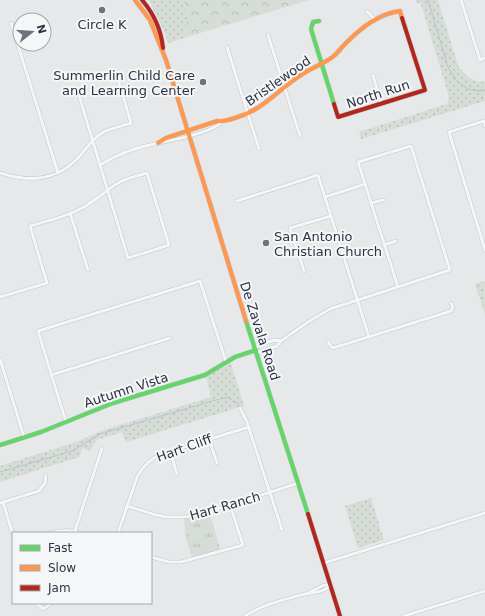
<svg xmlns="http://www.w3.org/2000/svg" width="485" height="616" font-family="'DejaVu Sans',sans-serif">
  <defs>
    <pattern id="grass-dots" width="8" height="8" patternUnits="userSpaceOnUse"><rect width="8" height="8" fill="#d6ddd7"/><path d="M2 2h.1M6 6h.1" fill="none" stroke="#b8beba" stroke-width="1.8" stroke-linecap="round"/></pattern>
    <pattern id="forest-crowns" width="20" height="18" patternUnits="userSpaceOnUse"><rect width="20" height="18" fill="#d6ddd7"/><path d="M2 6a3 3 0 1 1 6 0M12 15a3 3 0 1 1 6 0" fill="none" stroke="#b8beba"/></pattern>
    <pattern id="park-tufts" width="24" height="20" patternUnits="userSpaceOnUse"><rect width="24" height="20" fill="#d6ddd7"/><path d="M3 7l-1-3M5 7V3M7 7l1-3M15 17l-1-3M17 17v-4M19 17l1-3" fill="none" stroke="#b8beba"/></pattern>
  </defs>
  <rect width="100%" height="100%" fill="#e6e8ea"/>
  <g fill="url(#grass-dots)">
    <polygon points="149,0 183,0 188,15 184,38 168,43 164,31"/>
    <polygon points="416,0 438,0 458,66 469,78 478,82 485,81 485,101 361,139 359,132 447,104 449,97 421,4 416,2"/>
    <polygon points="485,281 485,314 475,284"/>
    <polygon points="231,363 244,406 126,442 122,432 97,440 89,451 82,448 79,457 0,482 0,466 76,442 104,430 211,397 206,377"/>
    <polygon points="371,498 384,540 358,548 345,506"/>
  </g>
  <polygon fill="url(#forest-crowns)" points="183,0 309,0 184,38 188,15"/>
  <polygon fill="url(#park-tufts)" points="210,514 220,549 192,558 186,538 184,519"/>
  <g fill="none" stroke-linecap="round" stroke-linejoin="round">
    <g stroke="#b8c2d2" stroke-width="1">
      <polyline points="428,0 448,67 457,81 468,89 481,91 485,90"/>
      <polyline points="0,472 72,451 100,434 216,400 228,397 239,404"/>
    </g>
    <defs>
      <g id="street">
        <polyline points="461,0 480,60 485,58"/>
        <polyline points="367,11 375,20"/>
        <polyline points="11,23 58,173"/>
        <polyline points="268,35 300,136"/>
        <polyline points="227,47 259,149"/>
        <polyline points="373,75 381,103"/>
        <polyline points="485,126 484,121 449,132 485,250"/>
        <path d="M 100,165 C 117,154 138,147 158,143 C 174,140 211,133 222,122"/>
        <path d="M 0,173 C 27,182 55,181 76,160 C 84,152 90,142 99,135 L 105,131 L 131,123 L 118,79"/>
        <polyline points="325,197 365,184"/>
        <polyline points="237,201 318,175 369,337"/>
        <polyline points="371,203 383,200"/>
        <polyline points="70,213 88,270"/>
        <polyline points="384,245 396,241"/>
        <polyline points="304,271 290,228 331,216"/>
        <path d="M 0,297 L 47,283 L 30,226 C 47,221 66,217 82,208 C 95,201 105,191 118,183 C 127,178 137,176 147,173 L 169,245 L 128,258 L 78,92"/>
        <polyline points="281,341 275,340 258,345 256,350 260,352 277,346 281,341 308,322 330,309 450,270 411,146 358,162 398,287"/>
        <polyline points="328,341 330,345 333,348 451,311 453,307 451,303"/>
        <polyline points="0,359 24,437"/>
        <polyline points="51,375 170,338"/>
        <polyline points="240,408 247,422 282,530"/>
        <polyline points="66,422 38,331 200,281 226,362"/>
        <polyline points="209,439 217,463"/>
        <polyline points="170,451 177,474"/>
        <polyline points="3,502 13,535"/>
        <polyline points="0,503 39,491 45,483 46,475"/>
        <polyline points="127,506 156,515 166,517 185,517 204,513 299,483"/>
        <polyline points="75,531 102,448"/>
        <path d="M 49,533 C 60,530 70,529 82,533"/>
        <path d="M 118,533 L 137,477 C 143,466 150,459 161,454 L 249,427"/>
        <polyline points="151,557 169,562 181,562 243,545 230,505"/>
        <polyline points="324,563 485,513"/>
        <polyline points="308,593 324,585 330,585"/>
        <polyline points="36,603 43,609 52,603"/>
        <path d="M 245,616 C 261,605 286,599 305,594 C 315,592 323,593 331,585"/>
        <polyline points="404,616 485,591"/>
      </g>
      <g id="fast">
        <polyline points="319,21 313,22 311,29 334,104"/>
        <polyline points="246,321 308,514"/>
        <polyline points="0,445 41,432 113,403 205,375 235,357 256,350"/>
      </g>
      <g id="slow">
        <polyline points="135,0 150,20 166,60 246,321"/>
        <path d="M 158,143 L 166,138 L 217,121 C 223,122 229,120 235,118 C 265,109 276,91 301,75 C 312,67 325,64 335,55 C 339,51 342,47 346,43 C 361,28 378,14 400,11 L 402,18"/>
      </g>
      <g id="jam">
        <path d="M 142,0 C 154,14 161,29 163,48"/>
        <polyline points="334,104 338,117 425,90 402,18"/>
        <polyline points="308,514 340,616"/>
      </g>
    </defs>
    <use href="#street" stroke="#c4c6c8" stroke-width="4"/>
    <use href="#fast" stroke="#c4c6c8" stroke-width="5"/>
    <use href="#slow" stroke="#c4c6c8" stroke-width="5"/>
    <use href="#jam" stroke="#c4c6c8" stroke-width="5"/>
    <use href="#street" stroke="#f5f6f7" stroke-width="3"/>
    <use href="#fast" stroke="#63d668" stroke-width="4"/>
    <use href="#slow" stroke="#ff974d" stroke-width="4"/>
    <use href="#jam" stroke="#b3261e" stroke-width="4"/>
  </g>
  <g fill="#6e727d" stroke="#f5f6f8" stroke-width="1.5">
    <circle cx="102" cy="10" r="4"/>
    <circle cx="203" cy="82" r="4"/>
    <circle cx="266" cy="243" r="4"/>
  </g>
  <g text-anchor="middle" dominant-baseline="central" stroke-width="4" stroke-linejoin="round" paint-order="stroke">
    <g font-size="13" fill="#2e3342" stroke="#f5f6f8">
      <text x="102" y="24">Circle K</text>
      <text x="195" y="75" text-anchor="end">Summerlin Child Care<tspan x="195" dy="15">and Learning Center</tspan></text>
      <text x="274" y="236" text-anchor="start">San Antonio<tspan x="274" dy="15">Christian Church</tspan></text>
    </g>
    <g font-size="13" fill="#2e3342" stroke="#f5f6f8">
      <text transform="translate(278 81) rotate(-35)">Bristlewood</text>
      <text transform="translate(378 94) rotate(-18)">North Run</text>
      <text transform="translate(260 331) rotate(72)">De Zavala Road</text>
      <text transform="translate(126 390) rotate(-18)">Autumn Vista</text>
      <text transform="translate(184 448) rotate(-20)">Hart Cliff</text>
      <text transform="translate(225 506) rotate(-16)">Hart Ranch</text>
    </g>
  </g>
  <rect x="12" y="532" width="140" height="72" fill="#f5f6f8" stroke="#a5a8af"/>
  <rect x="20" y="545" width="20" height="6" fill="#63d668" stroke="#a5a8af"/>
  <text x="48" y="552" font-size="12" fill="#2e3342">Fast</text>
  <rect x="20" y="565" width="20" height="6" fill="#ff974d" stroke="#a5a8af"/>
  <text x="48" y="572" font-size="12" fill="#2e3342">Slow</text>
  <rect x="20" y="585" width="20" height="6" fill="#b3261e" stroke="#a5a8af"/>
  <text x="48" y="592" font-size="12" fill="#2e3342">Jam</text>
  <g transform="translate(32 32) rotate(73)"><circle r="19" fill="#f5f6f8" stroke="#a5a8af"/>
  <path d="M0-3L7 15L0 10L-7 15Z" fill="#6e727d"/>
  <text y="-6" font-size="11" font-weight="bold" text-anchor="middle" fill="#2e3342">N</text>
  </g>
</svg>
